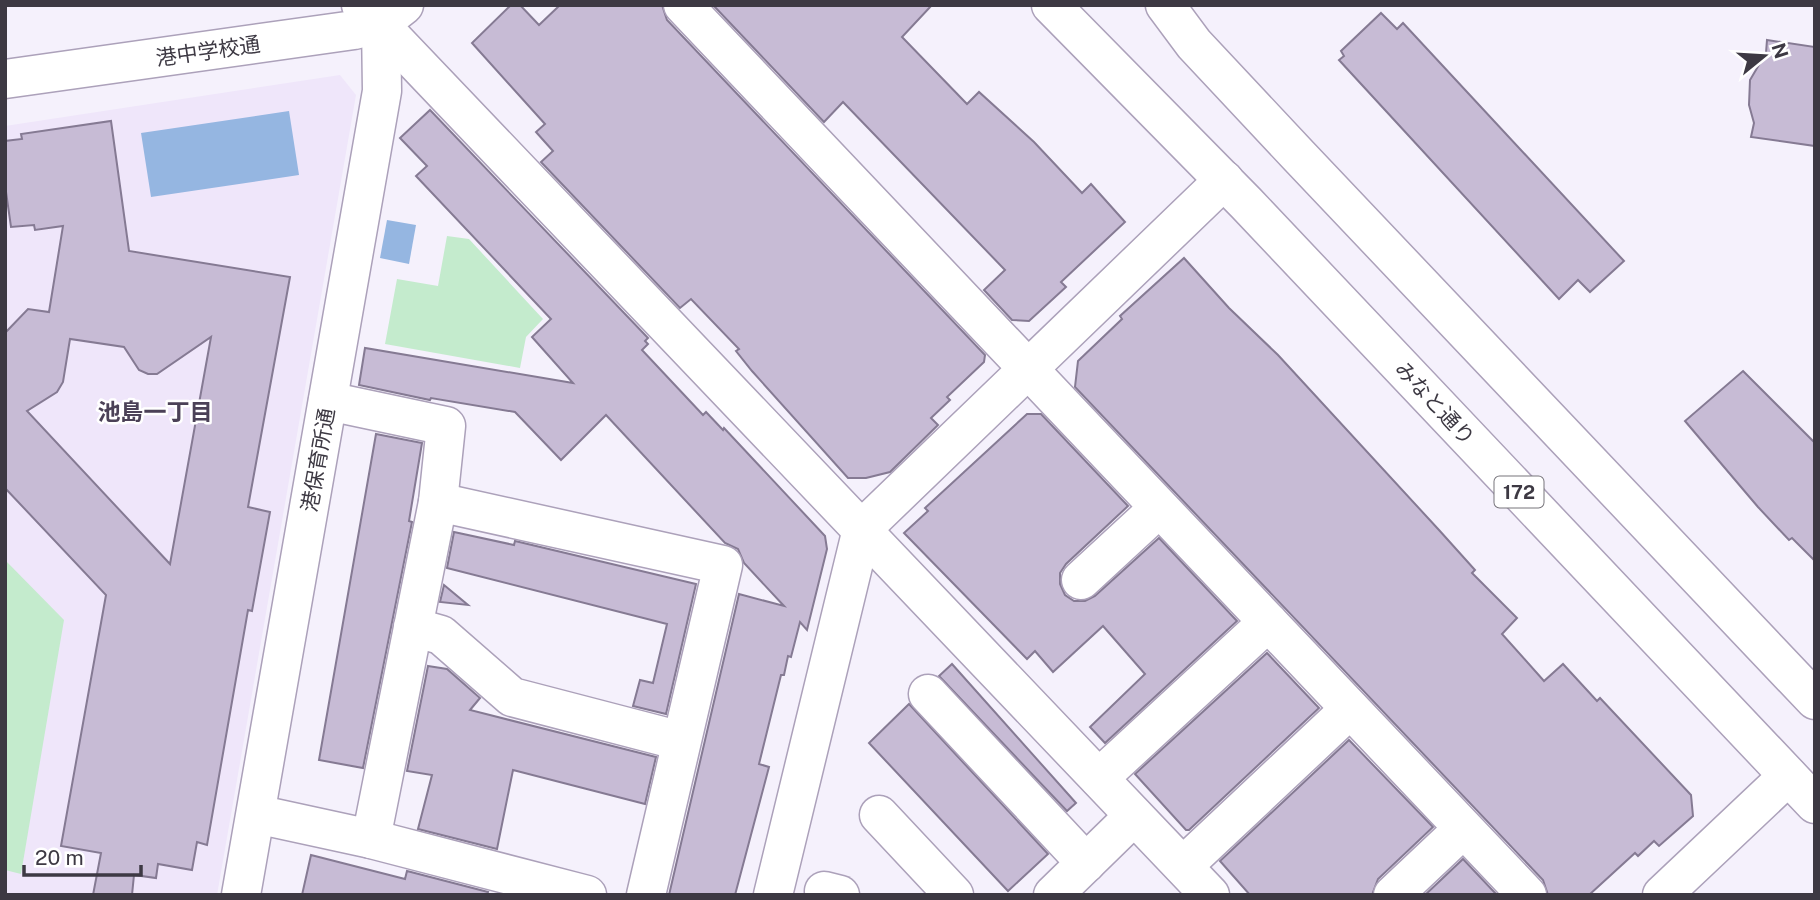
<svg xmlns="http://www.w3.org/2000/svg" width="1820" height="900" font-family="'Public Sans','Noto Sans JP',sans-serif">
  <rect width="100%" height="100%" fill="#f5f1fc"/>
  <polygon fill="#efe6fa" points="340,75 356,95 217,895 5,895 5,126"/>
  <g fill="#c4ebcd">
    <polygon points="447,236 469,239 543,319 526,337 520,368 385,344 397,279 438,286"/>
    <polygon points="5,560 64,620 21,874 5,870"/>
  </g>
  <g fill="#95b6e1">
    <polygon points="289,111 299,175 151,197 141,133"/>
    <polygon points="387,220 416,225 409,264 380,258"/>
  </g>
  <g fill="#c7bbd5" stroke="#857a93" stroke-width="2" fill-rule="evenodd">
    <polygon points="511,5 520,5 539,25 560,5 662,5 667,20 985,355 984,362 947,397 950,400 931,418 938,425 890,472 866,478 848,478 752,371 736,351 739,349 691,299 680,308 541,162 553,151 536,132 545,124 472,43"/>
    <polygon points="713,5 932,5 902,37 967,104 979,92 1034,142 1082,193 1091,184 1125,222 1061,282 1066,287 1029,321 1012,320 984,290 1005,270 843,102 824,122"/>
    <polygon points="1381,13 1397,29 1403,23 1624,261 1590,292 1578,280 1559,299 1339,60 1344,56 1341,51"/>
    <polygon points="1767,40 1815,47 1815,146 1751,137 1754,123 1749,105 1750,80 1766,53"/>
    <polygon points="430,110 648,338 645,341 648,344 642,350 703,415 706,412 723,430 724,428 825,536 827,549 807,630 800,622 791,657 788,656 784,675 781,675 759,764 769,767 735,895 669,895 739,594 784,606 744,563 738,549 725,543 606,415 561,460 515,412 431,398 430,400 359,385 365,348 573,383 532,337 551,319 416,176 427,166 400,138"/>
    <path d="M 111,121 L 129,251 L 290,277 L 248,507 L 270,512 L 252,611 L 248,610 L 207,845 L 197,842 L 192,870 L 158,864 L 156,878 L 134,875 L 132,895 L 93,895 L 101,853 L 61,846 L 106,595 L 5,488 L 5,333 L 28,309 L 49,312 L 63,226 L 35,230 L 34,225 L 11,227 L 5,185 L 5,141 L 22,139 L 21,134 ZM 211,337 L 170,564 L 27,411 L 57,392 L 63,382 L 70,339 L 124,347 L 139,370 L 148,374 L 157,374 Z"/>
    <polygon points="1184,258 1229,308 1278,355 1439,530 1475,570 1472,573 1517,618 1502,634 1544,681 1563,664 1597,701 1600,698 1691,795 1693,816 1659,846 1654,841 1638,856 1635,853 1589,895 1548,895 1543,880 1075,387 1078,361 1122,319 1120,316"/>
    <polygon points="1743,371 1815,443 1815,561 1792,538 1789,540 1758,507 1685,421"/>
    <polygon points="1027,414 1041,414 1128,506 1066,564 1060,573 1060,584 1065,595 1074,601 1085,601 1095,596 1159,538 1237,621 1105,743 1090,727 1145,674 1103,626 1053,672 1035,651 1027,659 904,533 928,511 925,508"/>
    <polygon points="376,434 422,443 409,521 412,522 363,768 319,760"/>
    <polygon points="454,532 514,545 515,541 696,584 666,714 633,706 640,680 653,683 667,624 447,568"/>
    <polygon points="444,585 468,605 440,602"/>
    <polygon points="1267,653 1319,708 1189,830 1186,830 1135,774"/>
    <polygon points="952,664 1076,803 1067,811 939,676"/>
    <polygon points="428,666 447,669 480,698 470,710 656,757 645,804 513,770 497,849 418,829 432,775 407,771"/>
    <polygon points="909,704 1048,854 1008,891 869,743"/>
    <polygon points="1349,740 1433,827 1378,879 1372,895 1250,895 1220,861"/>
    <polygon points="311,855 405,879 407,871 488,892 487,895 302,895"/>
    <polygon points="1463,859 1497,895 1425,895"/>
  </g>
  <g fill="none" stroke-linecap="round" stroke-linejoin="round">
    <defs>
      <g id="minor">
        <polyline points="361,5 1210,895"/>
        <polyline points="683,5 1527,895"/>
        <polyline points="5,79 354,30 381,23 404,5"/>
        <polyline points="328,401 446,426 438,502 371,839"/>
        <polyline points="438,502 723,565 646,895"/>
        <polyline points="1081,580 1159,508"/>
        <polyline points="413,627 441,635 512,697 681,741"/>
        <polyline points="928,694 1086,863"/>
        <polyline points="1099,778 1268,622"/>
        <polyline points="256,814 371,839 587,895"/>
        <polyline points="879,815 954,895"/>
        <polyline points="1183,866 1350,709"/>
        <polyline points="824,891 840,895"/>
        <polyline points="241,895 382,91 381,23"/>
        <polyline points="773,895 862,529 1224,180"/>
        <polyline points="1053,895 1134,816"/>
        <polyline points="1393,895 1463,829"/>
        <polyline points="1662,895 1788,776"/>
      </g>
      <g id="highway">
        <polyline points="1051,5 1246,203 1815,804"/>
        <polyline points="1165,5 1194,44 1298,155 1815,700"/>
      </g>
    </defs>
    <use href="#minor" stroke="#aca1ba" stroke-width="41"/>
    <use href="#highway" stroke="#aca1ba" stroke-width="41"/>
    <use href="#minor" stroke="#fff" stroke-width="38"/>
    <use href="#highway" stroke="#fff" stroke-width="38"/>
  </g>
  <g text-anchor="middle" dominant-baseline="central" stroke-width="5" stroke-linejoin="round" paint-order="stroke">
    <rect fill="#fff" stroke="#77747b" stroke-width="2" x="1494.5" y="476.5" width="49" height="31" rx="5"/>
    <g font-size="19" font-weight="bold" fill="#3d3943">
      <text x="1519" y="492">172</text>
    </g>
    <g font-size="21" fill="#3d3943" stroke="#fff">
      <text transform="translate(208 51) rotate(-8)">港中学校通</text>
      <text transform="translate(1435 403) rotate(47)">みなと通り</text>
      <text transform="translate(318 460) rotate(-80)">港保育所通</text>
    </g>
    <g font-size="23" font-weight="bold" fill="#4b4157" stroke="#fff">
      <text x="155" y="411">池島一丁目</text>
    </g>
  </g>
  <rect width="1820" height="900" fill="none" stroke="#3d3943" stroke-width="14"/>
  <g transform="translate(1764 56) rotate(72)" stroke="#ffffff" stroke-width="5" paint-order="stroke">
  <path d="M0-5L12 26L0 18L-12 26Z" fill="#3d3943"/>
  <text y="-10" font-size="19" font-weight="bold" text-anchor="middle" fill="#3d3943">N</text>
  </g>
  <path d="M24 865v10h117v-10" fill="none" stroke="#3d3943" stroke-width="3.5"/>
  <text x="35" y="865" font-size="21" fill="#3d3943" stroke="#ffffff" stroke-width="5" paint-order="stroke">20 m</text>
</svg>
